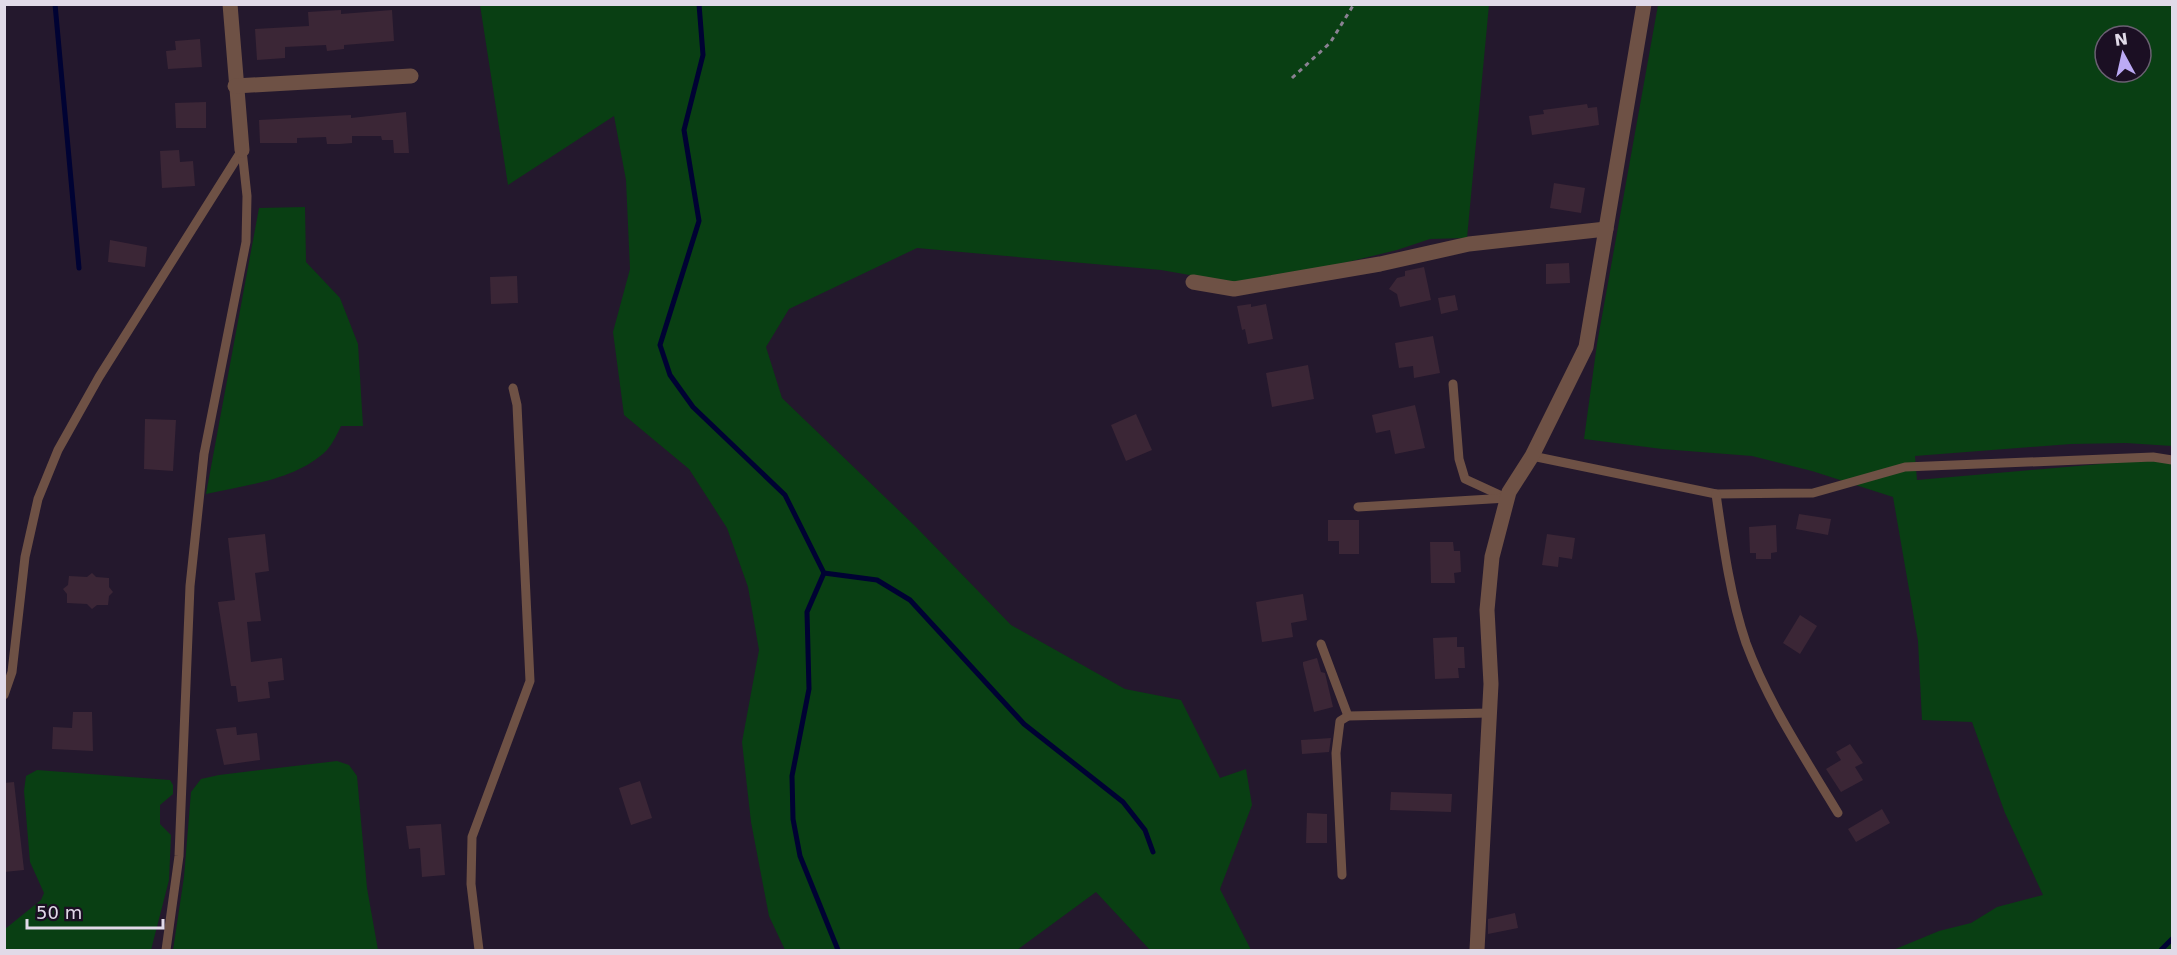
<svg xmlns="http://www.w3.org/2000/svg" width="2177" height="955" font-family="'DejaVu Sans',sans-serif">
  <rect width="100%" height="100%" fill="#24182d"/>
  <g fill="#093f13" fill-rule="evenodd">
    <polygon points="480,5 1489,5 1467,238 1430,239 1397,250 1311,271 1235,283 1161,270 917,248 789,309 766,347 782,398 916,527 1011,625 1125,689 1181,700 1220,778 1246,769 1252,805 1220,889 1251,950 1150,950 1096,892 1017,950 785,950 769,916 751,822 742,742 759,650 748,587 727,528 689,469 624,415 613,332 630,269 626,180 614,116 508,185"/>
    <path d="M 1658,5 L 2172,5 L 2172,446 L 2126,443 L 2071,444 L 1915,456 L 1917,480 L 2157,459 L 2172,460 L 2172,950 L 1893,950 L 1939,931 L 1971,923 L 1997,907 L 2043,895 L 2005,813 L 1972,722 L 1922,720 L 1918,641 L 1893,497 L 1812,471 L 1752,456 L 1662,449 L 1584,439 L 1597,344 ZM 2105,36 L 2141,36 L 2141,72 L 2105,72 Z"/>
    <path d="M 305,207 L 306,262 L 340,298 L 358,344 L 363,426 L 341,426 C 337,434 333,443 327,450 C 297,480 246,485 206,494 L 259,208 Z"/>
    <polygon points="337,761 349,765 357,776 367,888 378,950 173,950 184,877 191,792 201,779 219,775"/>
    <polygon points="37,770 170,780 173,785 173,794 160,805 160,824 171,835 169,880 151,950 5,950 5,929 41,900 44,893 30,862 24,791 26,776"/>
  </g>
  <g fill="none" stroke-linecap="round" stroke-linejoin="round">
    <g stroke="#000233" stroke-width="5">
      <polyline points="55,4 79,268"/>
      <polyline points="699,4 703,55 684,130 699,221 660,345 670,375 693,407 785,495 824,573 877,580 910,600 1024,724 1123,802 1145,830 1153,852"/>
      <polyline points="824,573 807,612 809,689 792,776 793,819 800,856 838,950"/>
      <polyline points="2161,950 2172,939"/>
    </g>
  </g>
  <g fill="#3b2636">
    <polygon points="341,10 341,14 392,10 394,41 344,45 344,49 327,51 326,45 285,47 285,58 257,60 255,29 309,26 308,12"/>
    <polygon points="200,39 202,67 168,69 166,51 176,50 175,41"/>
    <polygon points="206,102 206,128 176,128 175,103"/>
    <polygon points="1587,104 1588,108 1597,107 1599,125 1532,135 1529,116 1544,114 1543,110"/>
    <polygon points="406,112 409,153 394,153 393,140 382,140 381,136 352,136 352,143 340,144 327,144 326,137 297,138 297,143 260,143 259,120 351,115 351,118"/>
    <polygon points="179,150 180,162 193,161 195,186 162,188 160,151"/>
    <polygon points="1554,183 1585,188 1581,213 1550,208"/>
    <polygon points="110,240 147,247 145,267 108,262"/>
    <polygon points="1569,263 1570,283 1546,284 1546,264"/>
    <polygon points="1424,267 1431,300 1400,307 1397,294 1389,289 1397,278 1405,276 1405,271"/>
    <polygon points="517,276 518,303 491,304 490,277"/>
    <polygon points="1455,295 1458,310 1441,314 1438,298"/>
    <polygon points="1251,304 1251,307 1266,304 1273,339 1248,344 1245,329 1242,330 1237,306"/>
    <polygon points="1433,336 1440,373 1414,378 1413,366 1399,368 1395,343"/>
    <polygon points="1308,365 1314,399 1272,407 1266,373"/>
    <polygon points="1415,405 1425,448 1395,454 1390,430 1376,433 1372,415"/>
    <polygon points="1136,414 1152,450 1126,461 1111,425"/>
    <polygon points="145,419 176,420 173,471 144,469"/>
    <polygon points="1799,514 1831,519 1828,535 1796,529"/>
    <polygon points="1328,520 1359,520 1359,554 1339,554 1339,541 1328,541"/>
    <polygon points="1776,525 1777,552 1771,553 1771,559 1756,559 1756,553 1750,553 1749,527"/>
    <polygon points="265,534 269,571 255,573 261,621 247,622 251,662 282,658 284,680 268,682 270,698 238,702 236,686 231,686 218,602 235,600 228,538"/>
    <polygon points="1547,534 1575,538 1572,559 1559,557 1558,567 1542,565"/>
    <polygon points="1430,542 1453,542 1454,551 1460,551 1461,572 1454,573 1455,583 1431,583"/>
    <polygon points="92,573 96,577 109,578 109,587 113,592 109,596 108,605 97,605 92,609 87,604 67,603 67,594 63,589 68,585 69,576 87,577"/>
    <polygon points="1303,594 1307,620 1291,623 1293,637 1262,642 1256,602"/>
    <polygon points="1800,615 1817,626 1800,654 1783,643"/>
    <polygon points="1457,637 1457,647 1464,647 1465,668 1458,668 1459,678 1435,679 1433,638"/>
    <polygon points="1317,658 1321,672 1325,673 1333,707 1314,712 1303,665 1303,662"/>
    <polygon points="73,712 92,712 93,751 52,749 53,727 72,728"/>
    <polygon points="236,727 237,735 257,733 260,760 224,765 216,729"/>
    <polygon points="1331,738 1329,752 1302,754 1301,740"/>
    <polygon points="1850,744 1863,763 1855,767 1863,780 1841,792 1826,769 1841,760 1836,752"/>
    <polygon points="640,781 652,818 631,825 619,788"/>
    <polygon points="14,782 24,870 4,872 4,783"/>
    <polygon points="1391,792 1452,794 1451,812 1390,810"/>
    <polygon points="1882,809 1890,823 1856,842 1848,829"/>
    <polygon points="1307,813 1327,814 1327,843 1306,843"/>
    <polygon points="441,824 445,875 422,877 420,848 409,849 406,826"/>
    <polygon points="1515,913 1518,928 1488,934 1488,919"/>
  </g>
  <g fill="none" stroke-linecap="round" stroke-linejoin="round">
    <polyline stroke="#8a8192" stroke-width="3" stroke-dasharray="4.5 4.5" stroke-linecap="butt" points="1292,78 1330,43 1354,4"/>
    <g stroke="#6e5145" stroke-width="9">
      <polyline points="1453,384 1459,459 1465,479 1502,496"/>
      <polyline points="1532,456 1716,494 1813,493 1905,467 2153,457 2172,460"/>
      <path d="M 1716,494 C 1723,543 1730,596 1746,643 C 1768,703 1805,758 1838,813"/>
      <polyline points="1358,507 1507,498"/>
      <polyline points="1321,644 1348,716"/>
      <polyline points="4,695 12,672 25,557 38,499 58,450 99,377 242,150"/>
      <polyline points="1342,875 1336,753 1340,721 1348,716 1489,713"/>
      <polyline points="166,950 179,856 190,586 204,454 246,242 247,196 242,150"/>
      <polyline points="479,950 471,884 472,837 530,681 517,405 513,388"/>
    </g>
    <g stroke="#6e5145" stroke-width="15">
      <polyline points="230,4 242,150"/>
      <polyline points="235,86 411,76"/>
      <polyline points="1193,282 1234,289 1380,264 1469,244 1606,229"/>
      <polyline points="1477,950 1491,684 1487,610 1492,557 1509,492 1532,456 1586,347 1644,4"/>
    </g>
  </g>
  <rect width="2177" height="955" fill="none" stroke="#e1dae8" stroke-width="12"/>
  <g transform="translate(2123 54) rotate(352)"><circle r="28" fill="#1b0f23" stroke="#6a6072" stroke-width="1.5"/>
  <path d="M0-4.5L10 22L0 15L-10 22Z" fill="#bcaaf5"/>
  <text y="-9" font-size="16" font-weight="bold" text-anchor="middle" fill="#e1dae8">N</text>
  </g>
  <path d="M27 919v9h136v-9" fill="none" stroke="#e1dae8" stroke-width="3"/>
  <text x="36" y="919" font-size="18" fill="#e1dae8" stroke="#1b0f23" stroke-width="4.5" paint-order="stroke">50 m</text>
</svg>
